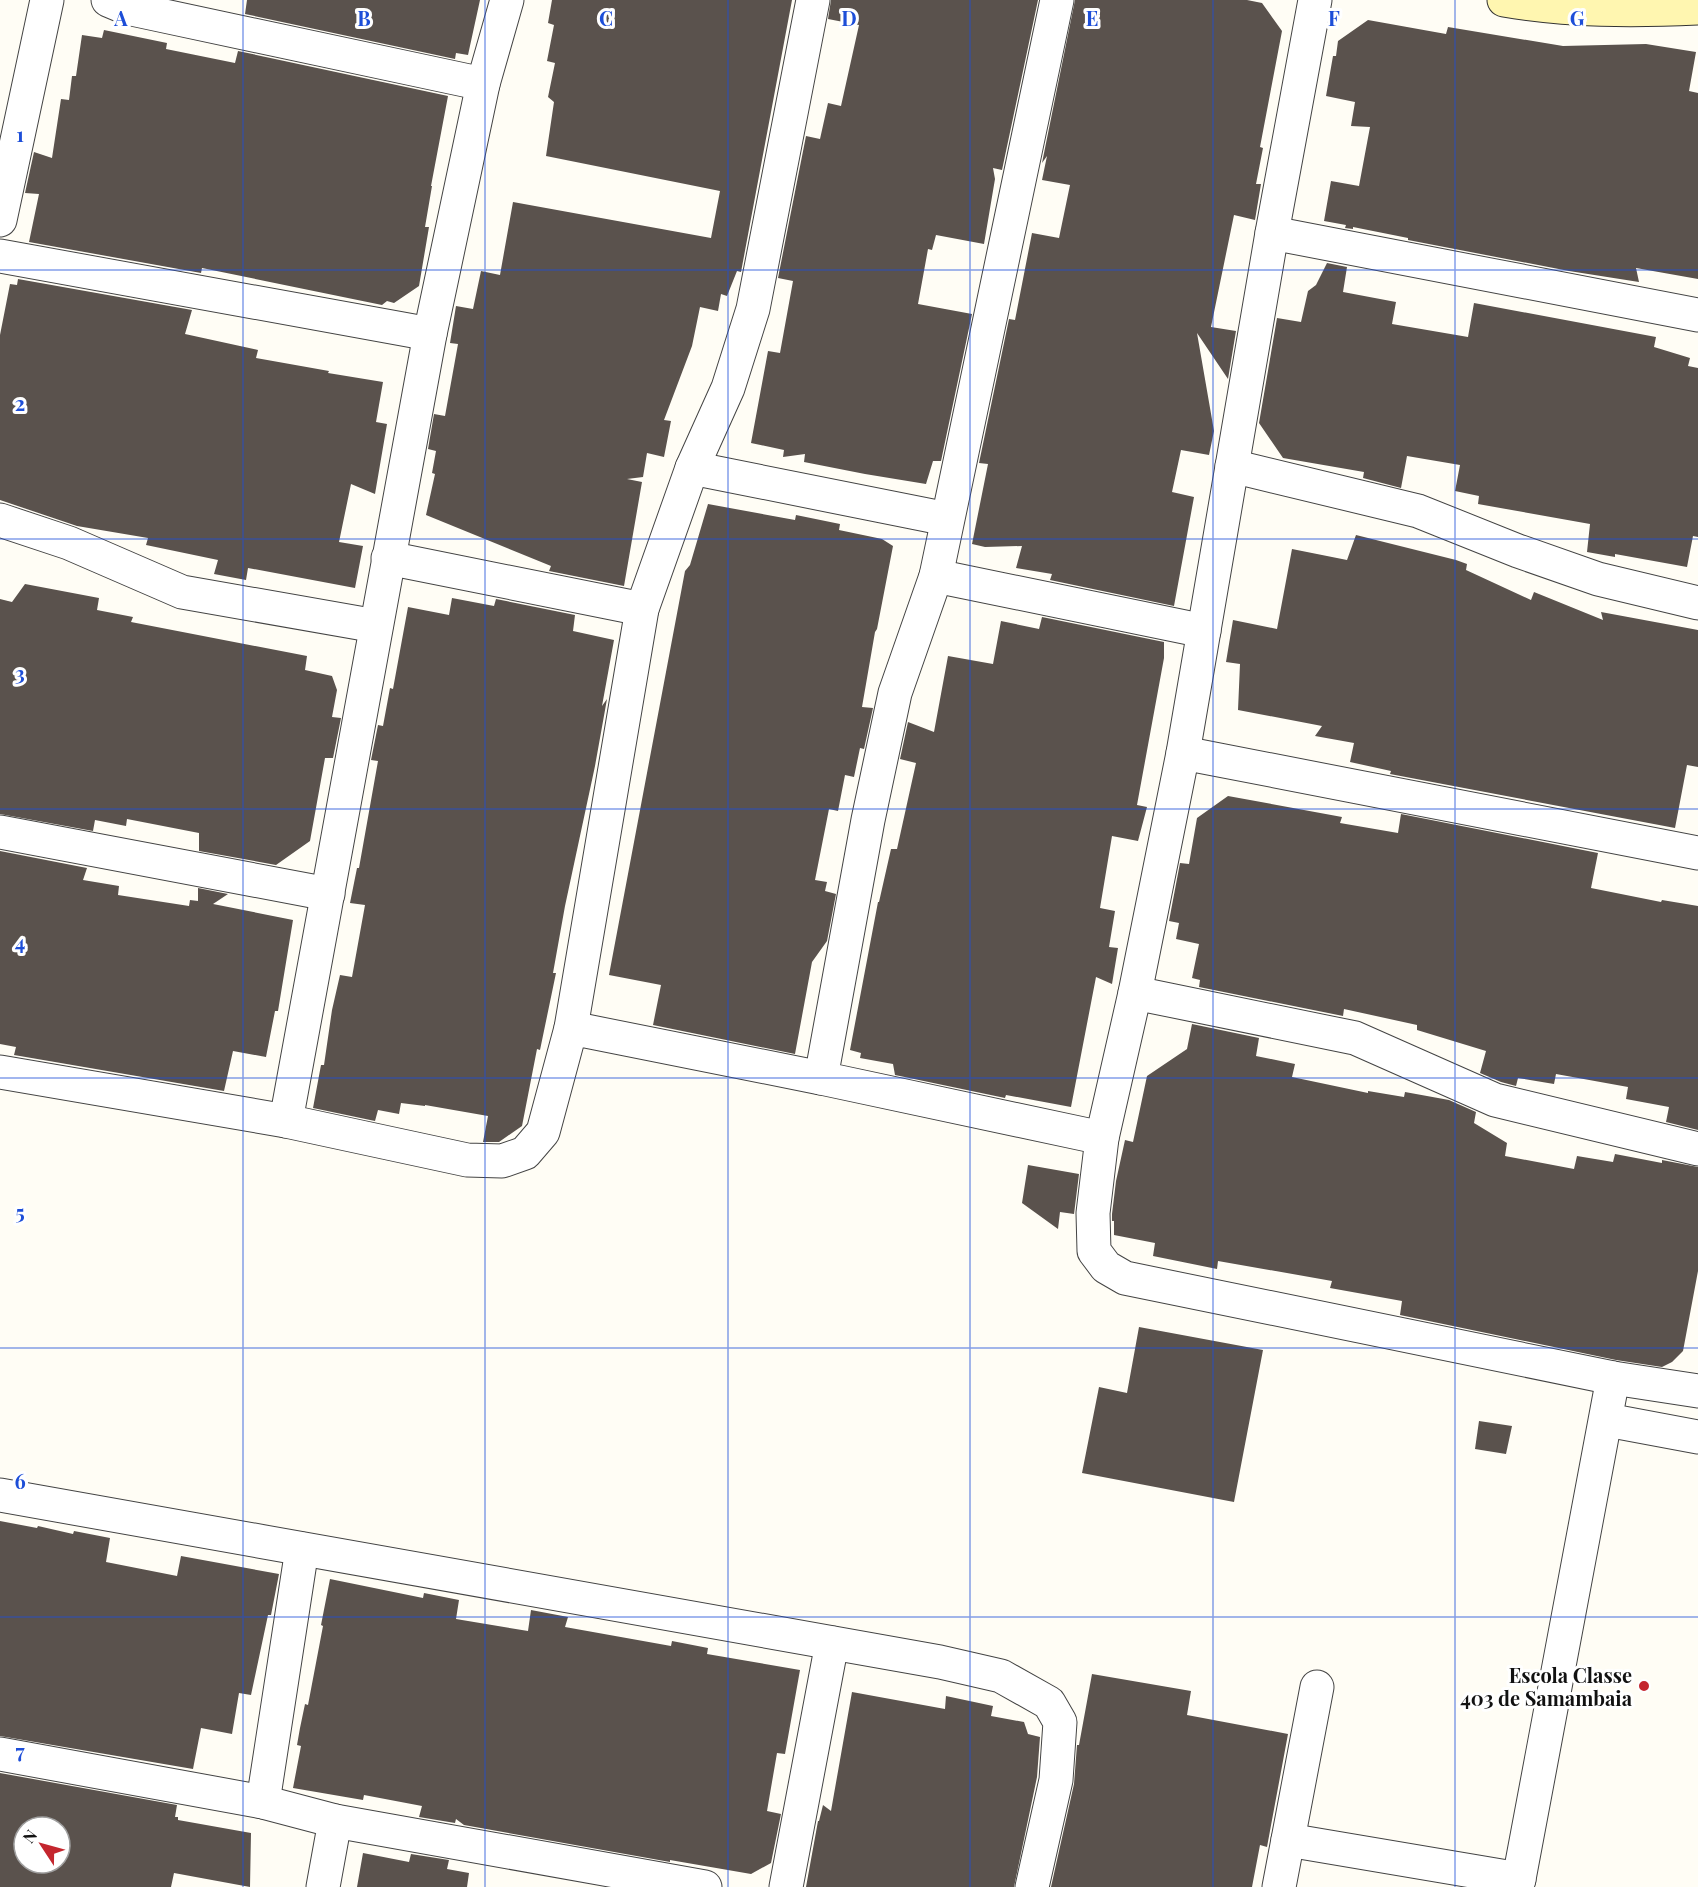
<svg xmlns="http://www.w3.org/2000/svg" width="1698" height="1887" font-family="'Playfair Display',serif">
  <rect width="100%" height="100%" fill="#fffdf5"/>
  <g fill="#5a524d" fill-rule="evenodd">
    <polygon points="247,0 480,0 468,55 456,53 455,59 245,14"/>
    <polygon points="552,0 792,0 741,272 737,271 727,296 721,294 718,311 700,307 692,346 664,420 671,421 664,457 647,453 643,477 627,479 642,482 624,586 549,571 551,566 426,515 435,474 432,473 436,451 428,449 434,414 445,416 458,344 450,343 456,306 473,309 481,271 500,275 513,202 711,238 720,191 546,156 554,102 548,97 555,63 547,61 554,25 548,23"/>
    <polygon points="831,0 1038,0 1002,170 993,168 995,179 984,244 936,235 932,250 928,249 918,304 972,314 941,461 933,461 926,484 865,474 804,462 805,454 783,457 784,450 751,443 768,351 780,353 793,281 778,278 806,136 820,139 828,103 841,106 859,25 828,19"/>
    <polygon points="1075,0 1247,0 1262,3 1282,31 1260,147 1263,148 1256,184 1261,184 1255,220 1234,215 1211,327 1236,331 1228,379 1197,333 1214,431 1209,455 1181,450 1172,492 1194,497 1174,606 1050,580 1052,574 1016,568 1022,546 985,547 972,544 988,464 979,463 1009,319 1015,320 1032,233 1059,238 1070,185 1042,180 1047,156 1042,163"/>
    <polygon points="1368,20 1446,34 1448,27 1563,46 1646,44 1696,52 1689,91 1698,93 1698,279 1636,268 1639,282 1569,271 1408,240 1408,238 1353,227 1353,229 1345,228 1346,225 1324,221 1331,181 1359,186 1370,127 1351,126 1355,102 1326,96 1333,56 1336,56 1338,41"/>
    <polygon points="104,30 167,43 166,49 235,63 238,51 448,96 431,186 432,186 425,227 429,227 419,286 394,303 387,301 382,305 202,268 201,273 29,242 39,194 25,193 34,152 52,158 61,99 69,100 72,76 76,76 82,35 102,38"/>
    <polygon points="1327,263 1347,267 1343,292 1396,302 1392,324 1468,337 1474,303 1656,337 1654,347 1690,358 1688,366 1698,368 1698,537 1693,536 1687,567 1615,554 1615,557 1587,552 1590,524 1478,504 1479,496 1455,491 1460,465 1407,456 1401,488 1363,478 1364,472 1283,458 1259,423 1277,318 1301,322 1308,291 1316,285"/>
    <polygon points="18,279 192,310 185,334 258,350 256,358 329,371 328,373 383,382 376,422 387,424 375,494 351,484 339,542 363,546 355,588 248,568 246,580 214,574 218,560 146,545 148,538 77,526 0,500 0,335 10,284 17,285"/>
    <polygon points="708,504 795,520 796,515 840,524 839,530 882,539 893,546 877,629 875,632 862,707 873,708 864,749 860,748 854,777 845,775 838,811 829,809 815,880 827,882 825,891 836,894 827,941 812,962 795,1054 653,1025 661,985 609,975 685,571 690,565"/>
    <polygon points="1356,535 1456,560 1467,564 1466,570 1531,600 1534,592 1603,620 1601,612 1698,630 1698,767 1687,765 1675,828 1390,774 1391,771 1350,762 1354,743 1315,736 1322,726 1238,710 1240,664 1226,662 1233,620 1277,629 1292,549 1347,560"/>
    <polygon points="25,584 99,598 97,610 133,617 131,622 307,656 305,670 332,676 337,690 332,717 341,718 333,758 325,758 310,841 276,865 199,851 199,833 127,819 126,826 95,820 93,831 0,814 0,599 12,602"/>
    <polygon points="452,598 494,606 496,599 575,615 573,631 614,640 602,706 607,699 595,766 565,906 553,973 556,973 540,1050 537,1049 522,1126 499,1142 483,1142 488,1116 425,1105 425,1106 401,1103 399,1114 378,1110 375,1121 313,1108 321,1065 324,1065 332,1010 340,975 352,977 365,905 350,903 357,868 359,868 378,761 371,760 378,725 383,726 390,688 393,689 408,607 449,615"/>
    <polygon points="1042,617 1164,642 1164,658 1137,805 1147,807 1138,841 1112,836 1100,908 1115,911 1109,947 1118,948 1112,984 1096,977 1071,1107 1006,1095 1005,1098 895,1075 893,1064 860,1058 861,1053 850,1050 878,902 879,902 891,849 897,849 916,763 900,759 908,722 934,732 948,656 993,664 1001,621 1039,629"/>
    <polygon points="1228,796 1342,817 1340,823 1398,833 1401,814 1598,853 1591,888 1661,902 1662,900 1698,906 1698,1130 1666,1122 1669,1107 1626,1099 1628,1087 1556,1074 1554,1084 1518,1078 1516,1086 1501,1082 1480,1073 1486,1051 1417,1030 1417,1025 1344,1009 1343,1016 1199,987 1200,980 1192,978 1199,944 1176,939 1179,923 1169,921 1180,863 1189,864 1197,818"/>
    <polygon points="0,851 87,868 83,880 119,886 118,895 189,906 190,900 198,901 198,888 228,894 213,904 293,920 278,1011 275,1011 266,1057 233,1051 224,1091 14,1055 16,1047 0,1044"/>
    <polygon points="1192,1024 1259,1038 1256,1056 1295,1064 1292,1077 1368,1093 1368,1091 1404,1097 1405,1092 1449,1100 1476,1112 1474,1123 1507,1143 1505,1156 1574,1169 1577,1156 1613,1162 1615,1154 1662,1163 1662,1160 1698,1167 1698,1271 1683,1351 1672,1362 1662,1367 1616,1360 1400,1315 1402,1301 1330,1288 1332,1281 1218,1261 1217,1269 1153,1256 1155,1243 1114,1235 1114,1221 1112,1221 1112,1214 1116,1181 1125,1140 1133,1142 1147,1076 1187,1049"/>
    <polygon points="1028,1165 1079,1174 1074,1214 1060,1212 1058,1229 1022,1203"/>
    <polygon points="1139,1327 1263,1350 1234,1502 1082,1473 1099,1387 1127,1393"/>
    <polygon points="1479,1421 1512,1426 1506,1454 1475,1449"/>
    <polygon points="0,1521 37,1528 38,1526 73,1534 74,1531 110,1538 106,1562 177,1576 181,1556 279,1574 271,1615 268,1615 251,1695 239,1693 232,1734 201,1728 193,1769 0,1736"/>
    <polygon points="330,1579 423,1598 424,1593 459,1600 456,1619 528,1631 531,1610 568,1617 565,1627 671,1646 672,1641 708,1648 707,1654 800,1670 785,1754 777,1753 767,1811 781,1814 771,1863 751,1874 670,1860 670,1862 464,1825 456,1819 455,1823 419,1817 422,1806 364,1795 363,1800 293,1788 301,1746 297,1745 300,1728 305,1704 308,1705 323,1626 321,1625"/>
    <polygon points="1092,1674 1191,1691 1187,1715 1288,1734 1267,1847 1260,1845 1252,1887 1051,1887 1074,1784 1077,1745 1079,1745"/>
    <polygon points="852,1692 945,1709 946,1696 993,1706 991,1716 1024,1722 1028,1734 1040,1737 1037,1777 1014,1887 806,1887 818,1821 819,1821 823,1805 831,1811"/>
    <path d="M 0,1773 L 177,1805 L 175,1817 L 178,1817 L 178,1820 L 251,1833 L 250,1887 L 174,1873 L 171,1887 L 0,1887 ZM 24,1827 L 60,1827 L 60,1863 L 24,1863 Z"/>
    <polygon points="363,1853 409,1862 411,1854 449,1860 447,1869 469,1873 467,1887 357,1887"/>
  </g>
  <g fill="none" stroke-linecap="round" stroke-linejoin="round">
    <defs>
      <g id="street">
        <polyline points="108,0 127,8 483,84"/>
        <polyline points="1057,0 936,576 895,693 868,820 821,1078 1102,1138"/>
        <polyline points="1315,0 1272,233 1183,753 1135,993 1102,1138 1093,1213 1094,1251 1106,1267 1125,1278 1613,1378 1698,1391"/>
        <polyline points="0,220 47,0"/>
        <polyline points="1272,233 1698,315"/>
        <polyline points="0,256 430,334"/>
        <polyline points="1232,466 1418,511 1518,551 1598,579 1698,603"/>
        <polyline points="692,468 947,519"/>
        <polyline points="0,520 69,543 182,592 376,626"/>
        <polyline points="388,558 642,609"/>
        <polyline points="936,576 1204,631"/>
        <polyline points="1183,753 1698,853"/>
        <polyline points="0,832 328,894"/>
        <polyline points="1135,993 1355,1038 1495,1100 1698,1149"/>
        <polyline points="571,1028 642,609 692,468 728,388 753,309 813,0"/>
        <polyline points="0,1072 286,1121 467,1160 502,1161 525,1153 543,1132 571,1028 821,1078"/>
        <polyline points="286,1121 430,334 483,84 507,0"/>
        <polyline points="1607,1420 1698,1437"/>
        <polyline points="0,1495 940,1662 1001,1676 1049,1703 1060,1722 1056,1780 1032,1887"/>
        <polyline points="0,1754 263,1802 335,1821 323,1887"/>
        <polyline points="263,1802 302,1549"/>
        <polyline points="335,1821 705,1887"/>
        <polyline points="1288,1840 1519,1879 1517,1887"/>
        <polyline points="1519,1879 1613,1378"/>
        <polyline points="786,1887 832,1643"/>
        <polyline points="1279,1887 1317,1687"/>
      </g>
      <path id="secondary" d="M 1504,0 C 1569,11 1633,11 1698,8"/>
    </defs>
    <use href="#street" stroke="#444" stroke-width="35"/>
    <use href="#secondary" stroke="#333" stroke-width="35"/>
    <use href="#street" stroke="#fff" stroke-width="33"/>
    <use href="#secondary" stroke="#fff6b0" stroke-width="33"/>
  </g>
  <path fill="none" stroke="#1d4ed8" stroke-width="1.5" stroke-opacity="0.55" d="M 243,0 L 243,1887M 485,0 L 485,1887M 728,0 L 728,1887M 970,0 L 970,1887M 1213,0 L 1213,1887M 1455,0 L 1455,1887M 0,270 L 1698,270M 0,539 L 1698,539M 0,809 L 1698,809M 0,1078 L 1698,1078M 0,1348 L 1698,1348M 0,1617 L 1698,1617"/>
  <circle fill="#c4262e" stroke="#fff" stroke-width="2" cx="1644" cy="1686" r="6"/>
  <g text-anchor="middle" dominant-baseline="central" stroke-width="6" stroke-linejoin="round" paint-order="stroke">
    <g font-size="20" font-weight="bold" fill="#111" stroke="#fff" text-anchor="end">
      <text x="1632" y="1674">Escola Classe<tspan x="1632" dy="23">403 de Samambaia</tspan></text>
    </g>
  </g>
  <g font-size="20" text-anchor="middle" font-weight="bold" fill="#1d4ed8" stroke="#fff" stroke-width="6" stroke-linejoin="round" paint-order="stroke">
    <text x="121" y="26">A</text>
    <text x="364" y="26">B</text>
    <text x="606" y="26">C</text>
    <text x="849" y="26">D</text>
    <text x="1092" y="26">E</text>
    <text x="1334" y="26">F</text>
    <text x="1577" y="26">G</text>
    <text x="20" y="142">1</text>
    <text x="20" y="411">2</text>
    <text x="20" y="681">3</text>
    <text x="20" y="950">4</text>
    <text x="20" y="1220">5</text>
    <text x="20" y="1489">6</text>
    <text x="20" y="1759">7</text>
  </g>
  <g transform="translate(42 1845) rotate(306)"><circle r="28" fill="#ffffff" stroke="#a0a0a0" stroke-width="1.5"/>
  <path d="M0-4.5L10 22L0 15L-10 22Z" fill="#c4262e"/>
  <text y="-9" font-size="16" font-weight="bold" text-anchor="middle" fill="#111111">N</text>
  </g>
</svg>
